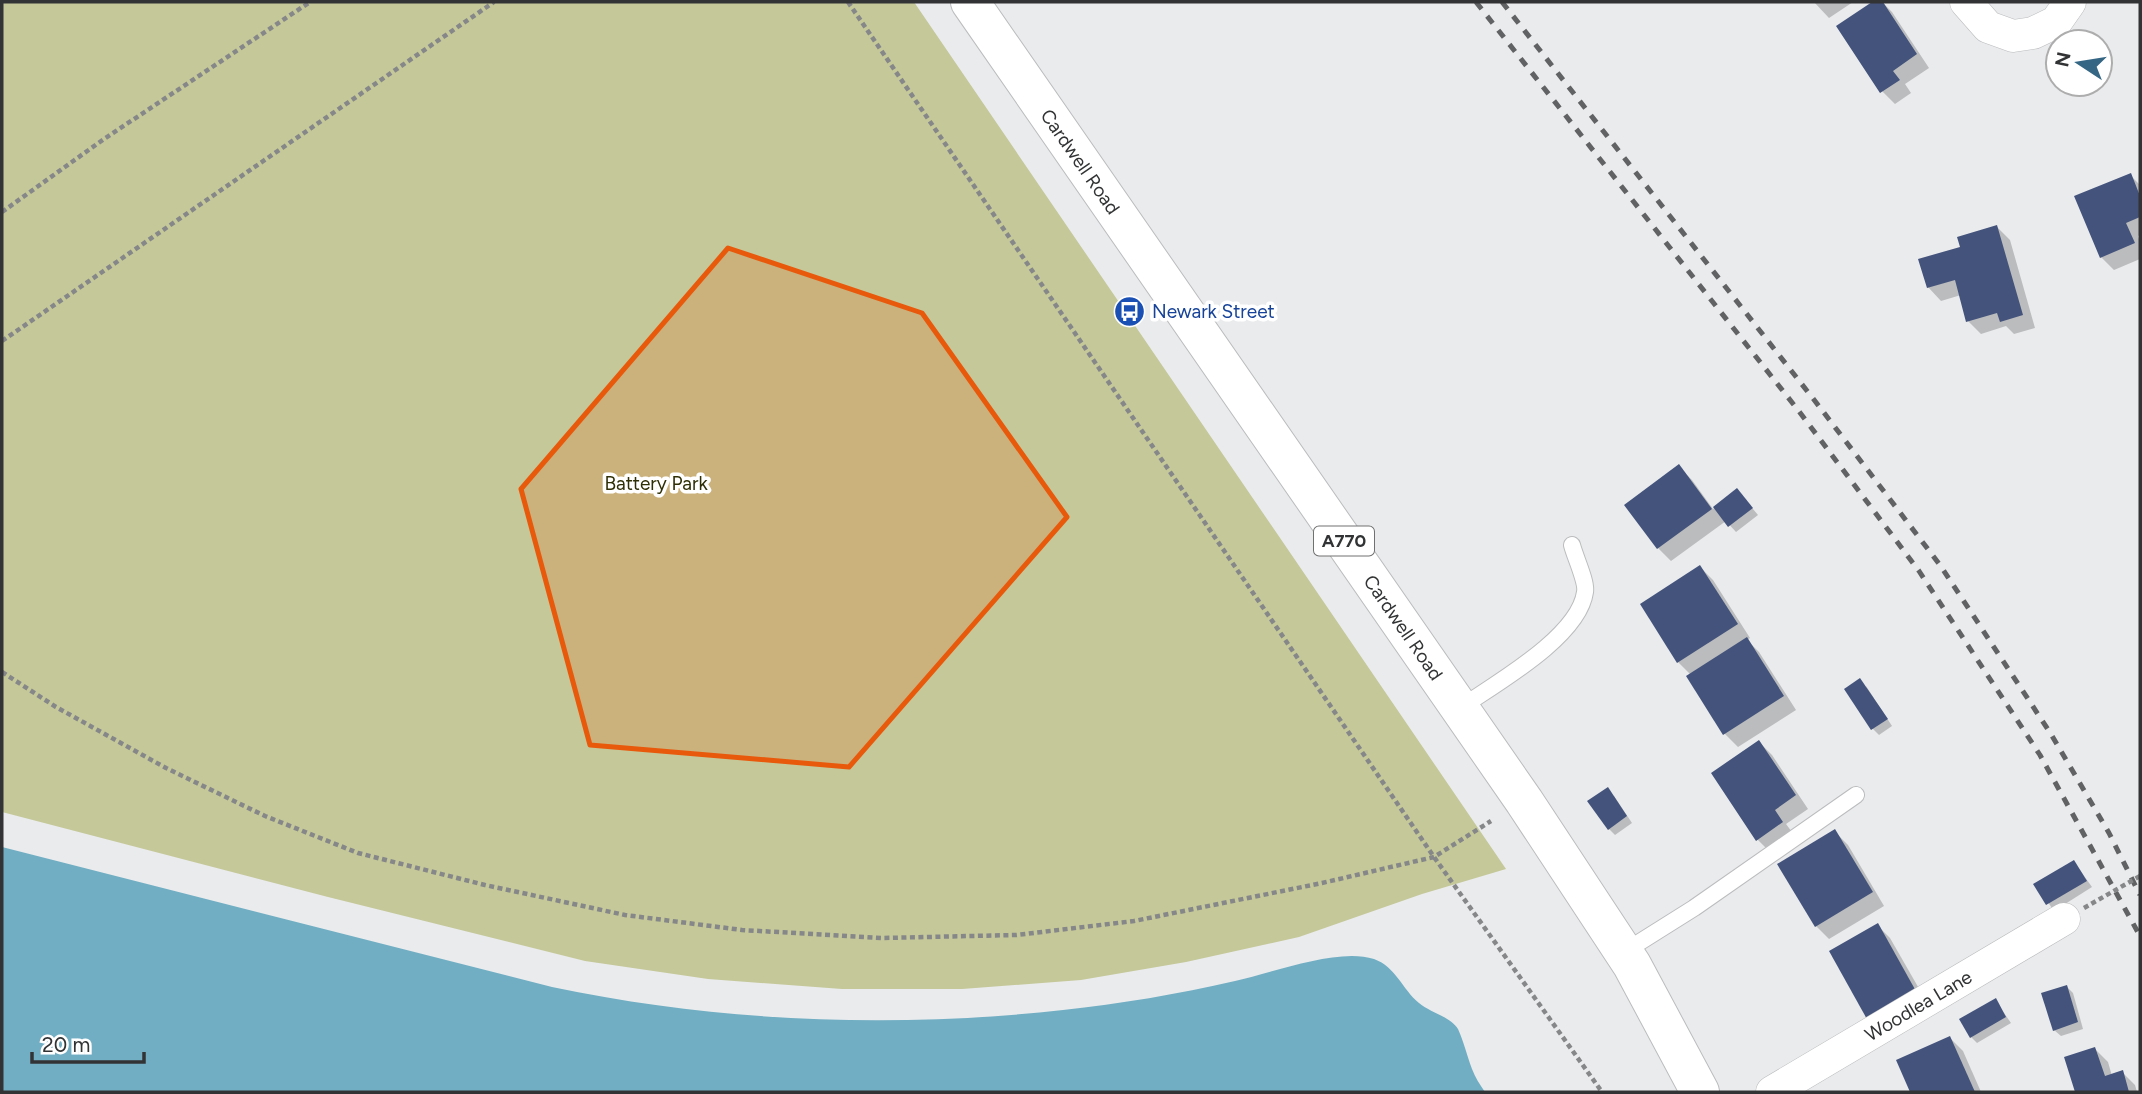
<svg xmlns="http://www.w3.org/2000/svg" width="2142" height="1094" font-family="Figtree,sans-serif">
  <rect width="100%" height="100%" fill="#eaebed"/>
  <polygon fill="#c5c899" points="2,2 914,2 1506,869 1422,894 1299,937 1186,962 1081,980 962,989 842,989 708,979 585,961 328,897 2,812"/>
  <path fill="#71aec3" d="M 2,847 L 552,987 C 719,1022 892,1029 1063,1010 C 1120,1004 1178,994 1235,981 C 1273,973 1338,947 1374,959 C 1396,967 1402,989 1419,1003 C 1429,1012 1451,1017 1458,1029 C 1464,1042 1467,1056 1472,1069 C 1475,1077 1480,1085 1485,1092 L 2,1092 Z"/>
  <g fill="#0003">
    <polygon points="1814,2 1853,2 1829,18"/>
    <polygon points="1876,2 1882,2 1892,12 1929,68 1905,84 1911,93 1895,104 1882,91 1839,26"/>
    <polygon points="2130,175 2140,185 2140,235 2138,236 2140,242 2140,259 2114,270 2101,257"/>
    <polygon points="1997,227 2010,240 2035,328 2014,334 2006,326 1981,334 1968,321 1961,295 1941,301 1928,287 1962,248"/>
    <polygon points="1679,467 1692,480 1713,509 1737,490 1758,515 1736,532 1726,521 1671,561 1658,548"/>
    <polygon points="1700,567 1713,580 1750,638 1747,640 1759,652 1796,710 1738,747 1725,734 1691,675 1678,662"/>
    <polygon points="1866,686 1892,726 1879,735 1873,729"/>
    <polygon points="1759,742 1772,755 1808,809 1786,824 1795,836 1770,852 1757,839"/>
    <polygon points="1614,796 1632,823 1615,835 1609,829"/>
    <polygon points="1835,832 1848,845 1884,906 1829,939 1816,926"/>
    <polygon points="2074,862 2092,887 2054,911 2036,885"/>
    <polygon points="1877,925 1890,938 1929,1006 1870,1020"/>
    <polygon points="2067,987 2073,993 2083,1029 2061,1036 2054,1030"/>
    <polygon points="1995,1000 2011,1023 1977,1043 1971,1037"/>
    <polygon points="1950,1038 1963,1051 1981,1092 1912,1092 1898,1061"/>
    <polygon points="2095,1049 2108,1062 2112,1076 2122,1072 2135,1085 2137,1092 2077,1092 2066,1058"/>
  </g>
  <g fill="#44537c">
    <polygon points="1872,2 1883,2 1917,54 1893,71 1900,80 1880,93 1836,26"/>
    <polygon points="2131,173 2140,196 2140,217 2126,223 2135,243 2100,258 2074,196"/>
    <polygon points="1997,225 2023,315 2000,322 1997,313 1966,322 1955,280 1927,288 1918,259 1960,247 1957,237"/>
    <polygon points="1679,464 1712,509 1657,549 1624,505"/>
    <polygon points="1737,488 1753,508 1728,527 1713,507"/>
    <polygon points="1700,565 1738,624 1677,663 1640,604"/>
    <polygon points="1747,637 1784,696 1723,735 1686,676"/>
    <polygon points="1860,678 1888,719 1871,730 1844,689"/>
    <polygon points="1759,740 1796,795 1775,810 1783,822 1756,841 1711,773"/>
    <polygon points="1608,787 1627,816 1608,830 1587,801"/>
    <polygon points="1835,829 1873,892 1815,927 1777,864"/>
    <polygon points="2074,860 2087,881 2046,905 2033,884"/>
    <polygon points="1878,923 1917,993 1868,1021 1829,951"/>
    <polygon points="2067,985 2078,1022 2053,1031 2041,993"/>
    <polygon points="1996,998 2006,1017 1970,1038 1959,1019"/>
    <polygon points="1950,1036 1975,1092 1910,1092 1896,1060"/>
    <polygon points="2095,1047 2105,1076 2123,1070 2129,1092 2075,1092 2064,1057"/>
  </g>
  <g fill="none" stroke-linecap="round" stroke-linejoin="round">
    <defs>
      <g id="service">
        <path d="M 1460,708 C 1495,684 1579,637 1585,592 C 1587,582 1575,557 1572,545"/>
        <polyline points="1624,952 1694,908 1856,795"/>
      </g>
      <g id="minor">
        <polyline points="1966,2 1988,27 2013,36 2033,33 2056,22 2070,2"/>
        <path id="s1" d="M 1772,1092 L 2064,919"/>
      </g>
      <g id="primary">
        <path id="s2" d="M 970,2 L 1524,801 L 1632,965 L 1700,1092"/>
      </g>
    </defs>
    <use href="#service" stroke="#bbbcbe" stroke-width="18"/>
    <use href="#minor" stroke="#bbbcbe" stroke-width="33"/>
    <use href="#primary" stroke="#bbbcbe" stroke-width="40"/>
    <g stroke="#868789" stroke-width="4.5" stroke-dasharray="5 3.5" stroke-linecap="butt">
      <polyline points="848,2 1434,857 1602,1092"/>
      <polyline points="2,212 104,139 310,2"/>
      <polyline points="2,341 494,2"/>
      <polyline points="2,672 56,707 166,768 265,816 358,853 485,885 625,915 742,930 882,938 1016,935 1134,921 1322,883 1434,857 1491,821"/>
    </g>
    <use href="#service" stroke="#fff" stroke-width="16"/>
    <use href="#minor" stroke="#fff" stroke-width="32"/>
    <use href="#primary" stroke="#fff" stroke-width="38"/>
    <g stroke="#616263" stroke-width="5" stroke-dasharray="9 9" stroke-linecap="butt">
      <polyline points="1476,2 1798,410 1919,571 2040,755 2140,936"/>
      <polyline points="1502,2 1815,401 1940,565 2051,734 2109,833 2140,895"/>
    </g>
    <polyline stroke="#868789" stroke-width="4.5" stroke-dasharray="5 3.5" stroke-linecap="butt" points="2084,908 2140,876"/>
  </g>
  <path fill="#e8590c" fill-opacity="0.2" stroke="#e8590c" stroke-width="5" stroke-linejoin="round" d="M 728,248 L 922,313 L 1067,517 L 849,767 L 590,745 L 521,489 Z"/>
  <defs>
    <symbol id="bus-disc" viewBox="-11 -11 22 22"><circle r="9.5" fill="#1a4fb4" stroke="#fff"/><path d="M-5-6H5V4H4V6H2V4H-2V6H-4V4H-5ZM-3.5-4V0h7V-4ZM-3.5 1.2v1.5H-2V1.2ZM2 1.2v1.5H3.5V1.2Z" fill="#fff"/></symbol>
  </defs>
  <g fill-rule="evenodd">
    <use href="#bus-disc" x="1112" y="294" width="35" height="35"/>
  </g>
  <g text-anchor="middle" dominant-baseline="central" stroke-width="7" stroke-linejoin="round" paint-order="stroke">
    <rect fill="#fff" stroke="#707071" stroke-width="2" x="1314" y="526.5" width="60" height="29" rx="5"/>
    <g font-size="18" font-weight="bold" fill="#323334">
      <text x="1344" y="541">A770</text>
    </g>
    <g font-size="19" fill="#323334" stroke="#fff">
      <text stroke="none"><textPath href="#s2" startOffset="194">Cardwell Road</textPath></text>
      <text stroke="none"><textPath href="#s2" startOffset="761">Cardwell Road</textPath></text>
      <text stroke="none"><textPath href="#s1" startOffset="170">Woodlea Lane</textPath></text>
    </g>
    <g font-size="19" fill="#164399" stroke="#fff" text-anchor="start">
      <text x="1152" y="311">Newark Street</text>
    </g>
    <g font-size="19" fill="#2e2f05" stroke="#fff">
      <text x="656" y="483">Battery Park</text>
    </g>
  </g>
  <rect width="2142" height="1094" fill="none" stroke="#323334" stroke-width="7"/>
  <g transform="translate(2079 63) rotate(282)"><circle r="33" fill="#ffffff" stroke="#adadae" stroke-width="2"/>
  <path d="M0-5L12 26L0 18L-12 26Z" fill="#356785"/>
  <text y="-10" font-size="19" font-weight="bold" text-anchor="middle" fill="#323334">N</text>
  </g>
  <path d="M32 1052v10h112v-10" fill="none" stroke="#323334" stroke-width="3.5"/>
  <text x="42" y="1052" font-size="21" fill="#323334" stroke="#ffffff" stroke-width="5" paint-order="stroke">20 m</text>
</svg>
